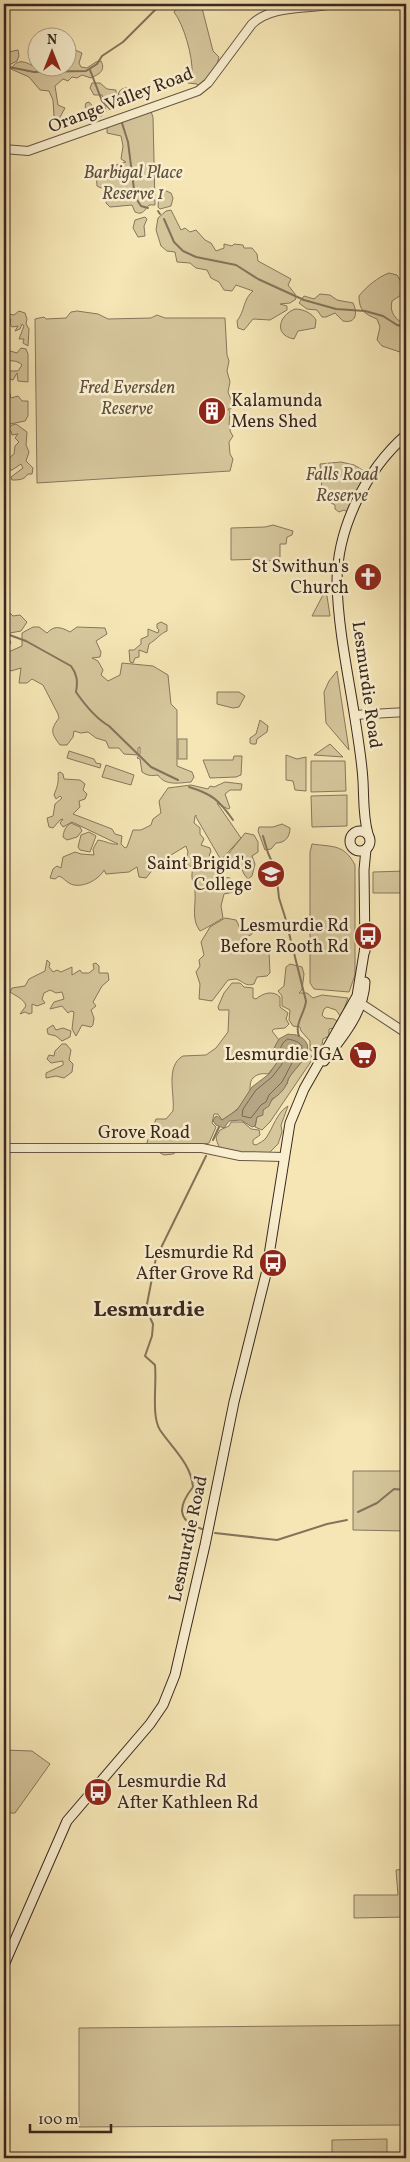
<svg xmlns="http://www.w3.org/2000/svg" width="410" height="2162" font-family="Vollkorn,serif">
  <rect width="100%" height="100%" fill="#f6e6b5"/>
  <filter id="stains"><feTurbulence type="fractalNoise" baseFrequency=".004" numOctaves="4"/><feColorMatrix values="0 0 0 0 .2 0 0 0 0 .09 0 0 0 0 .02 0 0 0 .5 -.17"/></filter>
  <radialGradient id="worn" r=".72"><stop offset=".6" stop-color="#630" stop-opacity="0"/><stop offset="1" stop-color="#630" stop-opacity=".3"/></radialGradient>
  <g fill="#d6c69c" stroke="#88765e">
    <path d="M 174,4 L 201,4 L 213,51 L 219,57 L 217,64 L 218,69 L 199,90 L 197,84 L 188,83 C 190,79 192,76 192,73 C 193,57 184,25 174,12 L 176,9 Z"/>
    <path d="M 73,49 L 82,53 L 79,63 L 81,67 L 87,68 L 96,62 L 101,61 C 106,71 99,74 91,78 L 82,75 L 77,78 L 72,77 L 68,81 L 63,79 L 55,86 L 58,105 L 65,108 L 59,119 L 54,116 L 53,100 L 49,91 L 40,90 L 29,77 L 11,69 C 19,55 30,65 39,69 L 41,68 L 68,68 L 68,52 Z"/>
    <polygon points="18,50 19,56 17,61 9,65 4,63 4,53"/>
    <polygon points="92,83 100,83 107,89 116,90 116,97 112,100 113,108 105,104 102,95 94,95 90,88"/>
    <circle cx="126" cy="96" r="8"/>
    <polygon points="89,102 95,109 99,104 105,106 106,112 102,116 93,115 85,107 86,103"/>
    <path d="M 150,109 L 153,117 L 155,205 L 149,205 C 145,209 143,216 135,212 L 132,205 L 110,207 L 106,203 L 107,195 L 103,191 L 105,186 L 101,188 L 97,186 L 96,171 L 126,162 L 121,159 L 123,146 L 121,136 L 107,133 L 107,126 Z"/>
    <polygon points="164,190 171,193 173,198 171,206 160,209 158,207 159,191"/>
    <path d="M 171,210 L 181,230 L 185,228 L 190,232 L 196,230 L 205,240 L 211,243 L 216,251 L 224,248 L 224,244 L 232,246 L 234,244 L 243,245 L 244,248 L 252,248 L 257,254 L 258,261 L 291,279 L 288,285 L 295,294 L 296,299 L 290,303 L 280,304 L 287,306 L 287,310 L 270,320 L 253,319 L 244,330 L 238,328 L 237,321 C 245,311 243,299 253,291 L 236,285 L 232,291 L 224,290 L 219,282 L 211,278 L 207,270 L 196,268 L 190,263 L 177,262 L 175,252 L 167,251 L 161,246 L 156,230 L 158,218 L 166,211 Z"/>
    <polygon points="145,217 147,219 144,226 145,236 138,237 133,228 135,220"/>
    <path d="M 389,273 L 397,275 L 402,284 L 404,293 L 392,301 C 389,313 396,320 406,325 L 406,354 L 382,346 L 377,340 L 380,327 L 377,319 C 365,314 359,311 359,296 C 366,287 378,277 389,273 Z"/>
    <path d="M 320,294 L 330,295 L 337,300 L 353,303 C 358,313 356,324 343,321 L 335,313 L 326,317 L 322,317 L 317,310 L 307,309 L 299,303 L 304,296 L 314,299 Z"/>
    <path d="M 295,309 C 303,309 312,313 316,320 L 315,328 L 298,331 L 294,339 C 273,335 279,315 295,309 Z"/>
    <polygon points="19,311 25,313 27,319 26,324 29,329 28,346 23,343 24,339 19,339 24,326 22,324 20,329 15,331 18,326 12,327 10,324 11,319 5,319 9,314 14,315"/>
    <polygon points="77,311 98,314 108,319 151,318 157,315 165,318 225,318 227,355 229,361 227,371 230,382 228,392 233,404 231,409 228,409 230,412 229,425 231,426 230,431 233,436 229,442 230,454 233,459 230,471 37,483 35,319 44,317 46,319 66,318 71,312"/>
    <path d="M 21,348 L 26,349 L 28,354 L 28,382 L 18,381 L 17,373 L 13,380 L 9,379 L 5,383 L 9,371 L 18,371 L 22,365 C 18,360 8,360 4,362 L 4,356 L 10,351 L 17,353 Z"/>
    <polygon points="4,387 9,390 11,398 18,396 22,401 28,401 28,416 25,421 10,424 6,417 4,418"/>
    <path d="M 16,424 L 27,432 L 26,445 L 29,452 L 26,461 L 33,468 L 32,474 L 28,474 C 24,480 19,480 12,480 L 11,477 L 23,468 L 21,464 L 12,470 L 4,471 L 4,462 L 14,454 L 15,446 L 19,442 L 15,438 L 18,434 L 12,435 L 11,431 L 8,429 L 12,425 Z"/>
    <polygon points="341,462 354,465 371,475 351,514 344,510 339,512 335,509 335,505 320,497 322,490 320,464"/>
    <polygon points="273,525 293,531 292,535 287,537 286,544 280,544 280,559 269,561 263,566 262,559 231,560 231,528 265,527"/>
    <polygon points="324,593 327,596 330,616 312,616"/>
    <polygon points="4,607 13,616 20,615 27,622 21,631 10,633 8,636 11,643 4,648"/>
    <path d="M 161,622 L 167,625 L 167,631 C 161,633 156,640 149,644 L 147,653 L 139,650 L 139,657 L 135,658 L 133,663 L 130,662 L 129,650 L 134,650 L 141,644 L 141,639 L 148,636 L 148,629 L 158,633 L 159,630 L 157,628 L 157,624 Z"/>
    <path d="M 33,627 L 39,627 L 47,633 C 54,625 61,627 70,632 L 77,627 L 105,628 L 107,634 L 96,641 L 101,652 L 100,657 L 92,658 L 98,661 L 103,670 L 101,675 L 108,681 L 120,675 L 122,663 L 153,666 L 168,675 L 171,704 L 177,710 L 177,766 L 192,772 L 194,777 L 191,782 C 179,783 165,786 158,775 C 151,776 148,776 142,772 L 140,759 L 137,758 L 140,754 L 140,747 L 138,748 L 138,755 L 124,754 L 119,748 L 109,748 L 106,741 L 96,738 L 88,732 L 81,733 L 74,731 L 73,737 L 67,745 L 60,745 C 51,733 50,730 59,718 L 58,714 L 43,685 L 32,679 L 27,683 L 19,683 L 21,668 L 11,671 C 6,667 4,661 4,654 L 22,646 L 22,633 Z"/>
    <polygon points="337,671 349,750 326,723 324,692 329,681"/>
    <polygon points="217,692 239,692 245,696 239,707 233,708 217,704"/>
    <polygon points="260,720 268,726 267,732 257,739 256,744 252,744 250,743 250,738 256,734"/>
    <rect x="178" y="739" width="9" height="20"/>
    <polygon points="330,744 343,757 314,755"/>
    <polygon points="69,751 94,759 96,763 101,764 100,768 67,758"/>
    <polygon points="286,755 297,759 306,757 306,791 295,790 293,781 286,780"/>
    <polygon points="234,756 242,756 241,775 236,777 210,778 203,760 233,760"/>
    <polygon points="311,761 345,761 346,791 311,792"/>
    <polygon points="106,765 134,775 131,785 102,777"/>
    <path d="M 60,772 L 63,774 L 64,779 L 80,780 L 85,784 L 83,790 L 87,794 L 85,799 L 79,801 L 80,807 L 73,814 L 112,829 L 115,834 L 122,836 L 121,844 L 125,848 L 127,847 L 133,830 L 141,830 L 151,825 L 153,819 L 161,813 L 159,801 L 168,788 L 191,785 L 208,789 L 210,786 L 214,787 L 225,782 L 242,784 L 241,790 L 230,790 L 225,794 L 230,808 L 228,809 L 217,803 L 241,838 L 221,860 L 196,817 L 196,815 L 195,816 L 194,823 L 200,828 L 200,834 L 204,839 L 201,845 L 210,848 L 211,852 L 209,855 L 213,859 L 211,863 L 218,870 L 222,877 L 230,878 L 235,887 L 234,892 L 224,894 L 221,906 L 223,918 C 220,920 203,930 200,931 C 191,919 196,906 195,892 C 194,883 190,879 193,868 L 185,863 L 188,852 L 186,846 L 161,861 L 161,866 L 154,868 L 146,878 L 139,877 L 137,867 L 129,872 L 106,874 L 104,870 C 99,880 80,890 69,883 C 65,881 64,878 59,876 L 55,879 L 50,878 L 53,869 L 57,866 L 61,868 L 63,857 L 75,852 L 81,854 L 94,855 L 93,849 L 98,840 C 106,841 111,845 118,844 L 72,822 L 63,827 L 60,823 L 63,819 L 60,820 L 53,828 L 49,827 L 47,818 L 53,816 L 55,804 L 62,798 L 60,796 L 56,799 L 54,795 C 57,787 59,783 58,773 Z"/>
    <polygon points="347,795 347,826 312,827 311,796"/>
    <path d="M 71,823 L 80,827 L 82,831 L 77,837 L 67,840 L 63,837 C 64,830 65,827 71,823 Z"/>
    <path d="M 282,824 L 290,828 C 290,837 285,843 276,843 L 271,849 L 265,850 L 258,831 L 259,827 L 273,827 Z"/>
    <polygon points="89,832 96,836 90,852 80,850 78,847 81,835"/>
    <path d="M 245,833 L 254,835 L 258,842 L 258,852 L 252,856 L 255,864 L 252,876 L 248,879 L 244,874 L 240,865 L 234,865 L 230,870 L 227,870 L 226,865 L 221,868 C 223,858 238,843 245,833 Z"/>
    <path d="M 312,844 C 333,847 344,844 355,865 L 355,975 L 349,992 L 314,989 L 310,983 L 310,852 Z"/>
    <polygon points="406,871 406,893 373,893 373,872"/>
    <path d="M 225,918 L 236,920 L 240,928 L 251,926 L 254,928 L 252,934 L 247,937 L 246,943 L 253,944 L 269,952 L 270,973 L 267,976 L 257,977 L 254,984 C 245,987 243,981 236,979 L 228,980 L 212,1001 L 199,999 L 200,984 L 196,972 L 200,966 L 199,960 L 204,955 L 201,942 L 210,927 Z"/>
    <path d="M 47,960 L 50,963 L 49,967 L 53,972 L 57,970 L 61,972 L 72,967 L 72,975 L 80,970 L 82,973 L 89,973 L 94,969 L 93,964 L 96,963 L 99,966 L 99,973 L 108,973 L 109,980 L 102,986 L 93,1002 L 96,1006 L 91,1010 L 94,1018 L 93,1025 L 91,1027 L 82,1025 L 76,1036 L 72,1029 L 74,1012 L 71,1011 L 68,1013 L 62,1006 L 50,1009 L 54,1002 L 64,999 L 62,992 L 56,993 L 50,990 L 44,993 L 42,999 L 45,1003 L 37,1006 L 32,1004 L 32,1013 L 29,1014 L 25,1012 L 20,1014 L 26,1006 C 24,999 16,996 10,992 L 12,988 L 25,986 L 29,979 L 45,971 Z"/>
    <polygon points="290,964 302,967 304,974 302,990 299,993 307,993 313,998 322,995 348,998 341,1017 336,1010 327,1007 324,1009 322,1015 325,1018 334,1019 337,1021 334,1028 329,1029 329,1036 323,1039 322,1045 314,1052 310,1050 310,1041 301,1031 300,1027 293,1026 289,1020 290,1010 282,1006 282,996 278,991 284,986 286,967"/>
    <path d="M 232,983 L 240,983 L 244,987 L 253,988 L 253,998 L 256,999 C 263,993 273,990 280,997 L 280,1007 L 288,1013 L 286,1019 L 289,1024 L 285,1028 L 274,1029 L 272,1031 L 279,1040 L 273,1050 L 274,1057 L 278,1062 L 268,1074 C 262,1073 257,1074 253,1078 C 249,1082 251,1088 249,1093 C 243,1105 233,1114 222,1120 L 218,1114 L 214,1114 L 212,1123 L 216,1127 L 209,1143 L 181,1149 L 173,1154 L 164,1155 L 146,1145 L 156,1119 L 166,1119 L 173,1111 C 175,1094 165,1066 183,1056 L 206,1055 L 216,1048 L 228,1032 L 229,1010 L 219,1010 L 218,1007 L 224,993 Z"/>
    <polygon points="53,1025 56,1030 63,1028 71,1031 70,1037 62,1041 56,1036 48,1034 47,1029"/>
    <polygon points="62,1044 66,1044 71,1050 69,1060 73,1064 72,1072 64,1078 56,1076 46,1078 46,1073 63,1065 63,1061 51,1063 47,1059 49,1055 54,1056 55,1051"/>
    <polygon points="309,1053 312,1057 312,1060 270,1122 262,1130 255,1127 257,1117 262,1115 263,1110 287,1084 289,1077"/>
    <path d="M 288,1106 L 281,1125 L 282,1132 L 278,1144 L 268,1154 C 256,1154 234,1155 224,1150 C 218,1148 217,1142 216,1137 L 220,1130 L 229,1126 L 231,1122 L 243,1122 L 251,1129 L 259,1130 L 260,1135 L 253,1140 L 253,1144 L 256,1145 C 259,1143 264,1141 266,1138 C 273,1128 277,1112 288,1106 Z"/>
    <polygon points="353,1471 406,1471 406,1531 353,1530"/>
    <polygon points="4,1750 32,1751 50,1764 15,1813 4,1813"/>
    <polygon points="406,1869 406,1917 354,1918 354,1895 398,1895 396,1870"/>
    <polygon points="406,2025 406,2125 79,2127 79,2028"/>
    <polygon points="387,2139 387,2158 332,2158 332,2140"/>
  </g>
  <path fill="#b6a582" stroke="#84735a" d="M 288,1034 C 291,1035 296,1034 299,1036 C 321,1048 295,1067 289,1078 C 287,1080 288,1083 286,1085 C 284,1090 277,1097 272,1099 L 269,1106 L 263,1110 L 263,1115 L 257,1117 L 255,1126 L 252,1127 L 241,1120 L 229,1121 L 224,1128 L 216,1125 L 213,1121 L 215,1117 L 217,1116 L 222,1120 L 237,1110 L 252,1087 L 269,1074 L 278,1061 L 272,1052 L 279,1039 Z"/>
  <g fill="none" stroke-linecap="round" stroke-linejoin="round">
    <path stroke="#786650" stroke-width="1" d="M 288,1039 C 296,1041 304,1042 302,1053 L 292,1063 L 282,1082 L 269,1095 L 266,1102 L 261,1105 L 251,1118 L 242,1116 L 243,1109 L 256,1090 L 272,1077 L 282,1064 L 283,1059 L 279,1051 L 283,1043 Z"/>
    <g stroke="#84735a" stroke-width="2">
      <polyline points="4,66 34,72 86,71 97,64 102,56 123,42 156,9 170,4"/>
      <polyline points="90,70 102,101 110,109"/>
      <polyline points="122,123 128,142 135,197 141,206 148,208"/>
      <polyline points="158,211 160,214"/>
      <polyline points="164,219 174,242 183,251 196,257 236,265 258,279 304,300 336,309 365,311 383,316 397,325 406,327"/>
      <path d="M 4,633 L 26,641 L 71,666 C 77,674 78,681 76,692 C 85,705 95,718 109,726 L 151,767 L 178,780"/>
      <path d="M 189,787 C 212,794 219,800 233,820"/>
      <path d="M 263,836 L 268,853 L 276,871 L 279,898 L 285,917 L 306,1001 C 305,1013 294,1024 299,1036"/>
      <polyline points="213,1140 219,1127"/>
      <polyline points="358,1512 377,1503 394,1489 406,1490"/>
      <path d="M 202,1529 C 176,1521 178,1506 193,1487 C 191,1464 173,1449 160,1430 C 151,1416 157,1383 155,1365 L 145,1356 L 152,1336 L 153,1324 L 146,1309 L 156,1258 L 206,1156"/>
      <polyline points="215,1533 277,1540 327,1524 347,1520"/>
    </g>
    <defs>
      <g id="tertiary">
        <path d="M 4,149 L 28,151 L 198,91 L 208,83 L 252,24 C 273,4 308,10 334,4"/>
        <polyline points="354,715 406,712"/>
        <polyline points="356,1003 362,1004 406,1033"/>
        <polyline points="4,1148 202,1148 240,1156 283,1157"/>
      </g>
      <g id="secondary">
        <circle cx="360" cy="841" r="10"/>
        <path d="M 368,834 C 363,817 364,799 363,781 C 362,763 359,744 356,725 C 349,678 338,630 337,582 C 337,528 366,470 406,435"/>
        <polyline points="365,951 364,870 366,849"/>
        <path d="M 324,1061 C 342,1038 364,1012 365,982"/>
        <polyline points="4,1965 67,1821 150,1724 163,1705 175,1675 205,1545 234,1402 266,1274 290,1123 304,1089 357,996 365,947"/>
      </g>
    </defs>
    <use href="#tertiary" stroke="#685744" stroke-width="10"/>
    <use href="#secondary" stroke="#39271f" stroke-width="11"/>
    <use href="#tertiary" stroke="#f9efcf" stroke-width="8"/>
    <use href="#secondary" stroke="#f9efcf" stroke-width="9"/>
  </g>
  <defs>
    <symbol id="building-disc" viewBox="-11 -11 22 22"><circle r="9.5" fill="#8f2418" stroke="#f9efcf"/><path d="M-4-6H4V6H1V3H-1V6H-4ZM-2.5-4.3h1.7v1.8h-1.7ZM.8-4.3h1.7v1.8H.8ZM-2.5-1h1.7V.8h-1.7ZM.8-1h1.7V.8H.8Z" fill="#fff"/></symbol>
    <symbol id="church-disc" viewBox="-11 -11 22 22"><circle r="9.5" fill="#8f2418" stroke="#f9efcf"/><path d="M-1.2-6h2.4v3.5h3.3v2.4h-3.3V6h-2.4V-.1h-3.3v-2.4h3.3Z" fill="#fff"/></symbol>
    <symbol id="school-disc" viewBox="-11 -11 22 22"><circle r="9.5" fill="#8f2418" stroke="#f9efcf"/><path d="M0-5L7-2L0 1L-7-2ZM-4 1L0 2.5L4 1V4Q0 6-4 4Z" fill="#fff"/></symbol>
    <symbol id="bus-disc" viewBox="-11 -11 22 22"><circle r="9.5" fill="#8f2418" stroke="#f9efcf"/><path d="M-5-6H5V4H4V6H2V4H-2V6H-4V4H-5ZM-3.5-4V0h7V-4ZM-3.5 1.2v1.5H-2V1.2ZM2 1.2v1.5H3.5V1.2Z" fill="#fff"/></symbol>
    <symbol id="supermarket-disc" viewBox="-11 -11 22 22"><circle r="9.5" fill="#8f2418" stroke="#f9efcf"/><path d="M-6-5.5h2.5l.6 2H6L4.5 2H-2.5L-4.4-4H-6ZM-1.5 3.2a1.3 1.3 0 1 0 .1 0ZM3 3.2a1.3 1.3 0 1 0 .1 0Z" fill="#fff"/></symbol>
  </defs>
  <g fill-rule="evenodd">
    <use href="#building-disc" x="196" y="395" width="32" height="32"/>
    <use href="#church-disc" x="352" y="561" width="32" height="32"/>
    <use href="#school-disc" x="255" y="858" width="32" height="32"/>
    <use href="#bus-disc" x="352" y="920" width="32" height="32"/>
    <use href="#supermarket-disc" x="347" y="1039" width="32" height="32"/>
    <use href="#bus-disc" x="257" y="1247" width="32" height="32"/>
    <use href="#bus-disc" x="82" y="1776" width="32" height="32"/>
  </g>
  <g text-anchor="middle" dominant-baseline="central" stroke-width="5" stroke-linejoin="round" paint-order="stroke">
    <g font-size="18" fill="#39271f" stroke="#f9efcf">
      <text transform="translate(121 101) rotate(-21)">Orange Valley Road</text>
      <text transform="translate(366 685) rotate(82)">Lesmurdie Road</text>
      <text x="144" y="1133">Grove Road</text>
      <text transform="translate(189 1539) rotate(-78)">Lesmurdie Road</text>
    </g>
    <g font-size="18" font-style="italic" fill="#604f3e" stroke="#f9efcf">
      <text x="133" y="173">Barbigal Place<tspan x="133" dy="21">Reserve 1</tspan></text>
      <text x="127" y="388">Fred Eversden<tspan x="127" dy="21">Reserve</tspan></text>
      <text x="342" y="475">Falls Road<tspan x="342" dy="21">Reserve</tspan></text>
    </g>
    <g font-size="18" fill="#39271f" stroke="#f9efcf" text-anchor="end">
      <text x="231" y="401" text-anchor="start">Kalamunda<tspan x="231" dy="21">Mens Shed</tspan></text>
      <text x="349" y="567">St Swithun's<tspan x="349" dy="21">Church</tspan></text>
      <text x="252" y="864">Saint Brigid's<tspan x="252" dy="21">College</tspan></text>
      <text x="349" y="926">Lesmurdie Rd<tspan x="349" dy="21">Before Rooth Rd</tspan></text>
      <text x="344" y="1055">Lesmurdie IGA</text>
      <text x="254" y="1253">Lesmurdie Rd<tspan x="254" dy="21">After Grove Rd</tspan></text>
      <text x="117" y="1782" text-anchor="start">Lesmurdie Rd<tspan x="117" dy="21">After Kathleen Rd</tspan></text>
    </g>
    <g font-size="22" font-weight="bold" fill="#39271f" stroke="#f9efcf">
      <text x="149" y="1310">Lesmurdie</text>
    </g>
  </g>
  <rect width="410" height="2162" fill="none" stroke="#f6e6b5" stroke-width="20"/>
  <rect x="5" y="5" width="400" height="2152" fill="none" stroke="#39271f" stroke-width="2.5"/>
  <rect x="10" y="10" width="390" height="2142" fill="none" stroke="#39271f"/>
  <g transform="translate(52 52)"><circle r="24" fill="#f9efcf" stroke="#ac9f89"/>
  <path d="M0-4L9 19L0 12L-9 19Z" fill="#8f2418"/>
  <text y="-8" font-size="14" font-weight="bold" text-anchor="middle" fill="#39271f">N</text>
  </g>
  <path d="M30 2124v8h81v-8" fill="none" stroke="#39271f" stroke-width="2.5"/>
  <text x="38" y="2124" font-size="15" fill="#39271f" stroke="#f9efcf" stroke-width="4" paint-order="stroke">100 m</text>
  <rect width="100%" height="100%" filter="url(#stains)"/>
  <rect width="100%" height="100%" fill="url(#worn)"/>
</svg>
